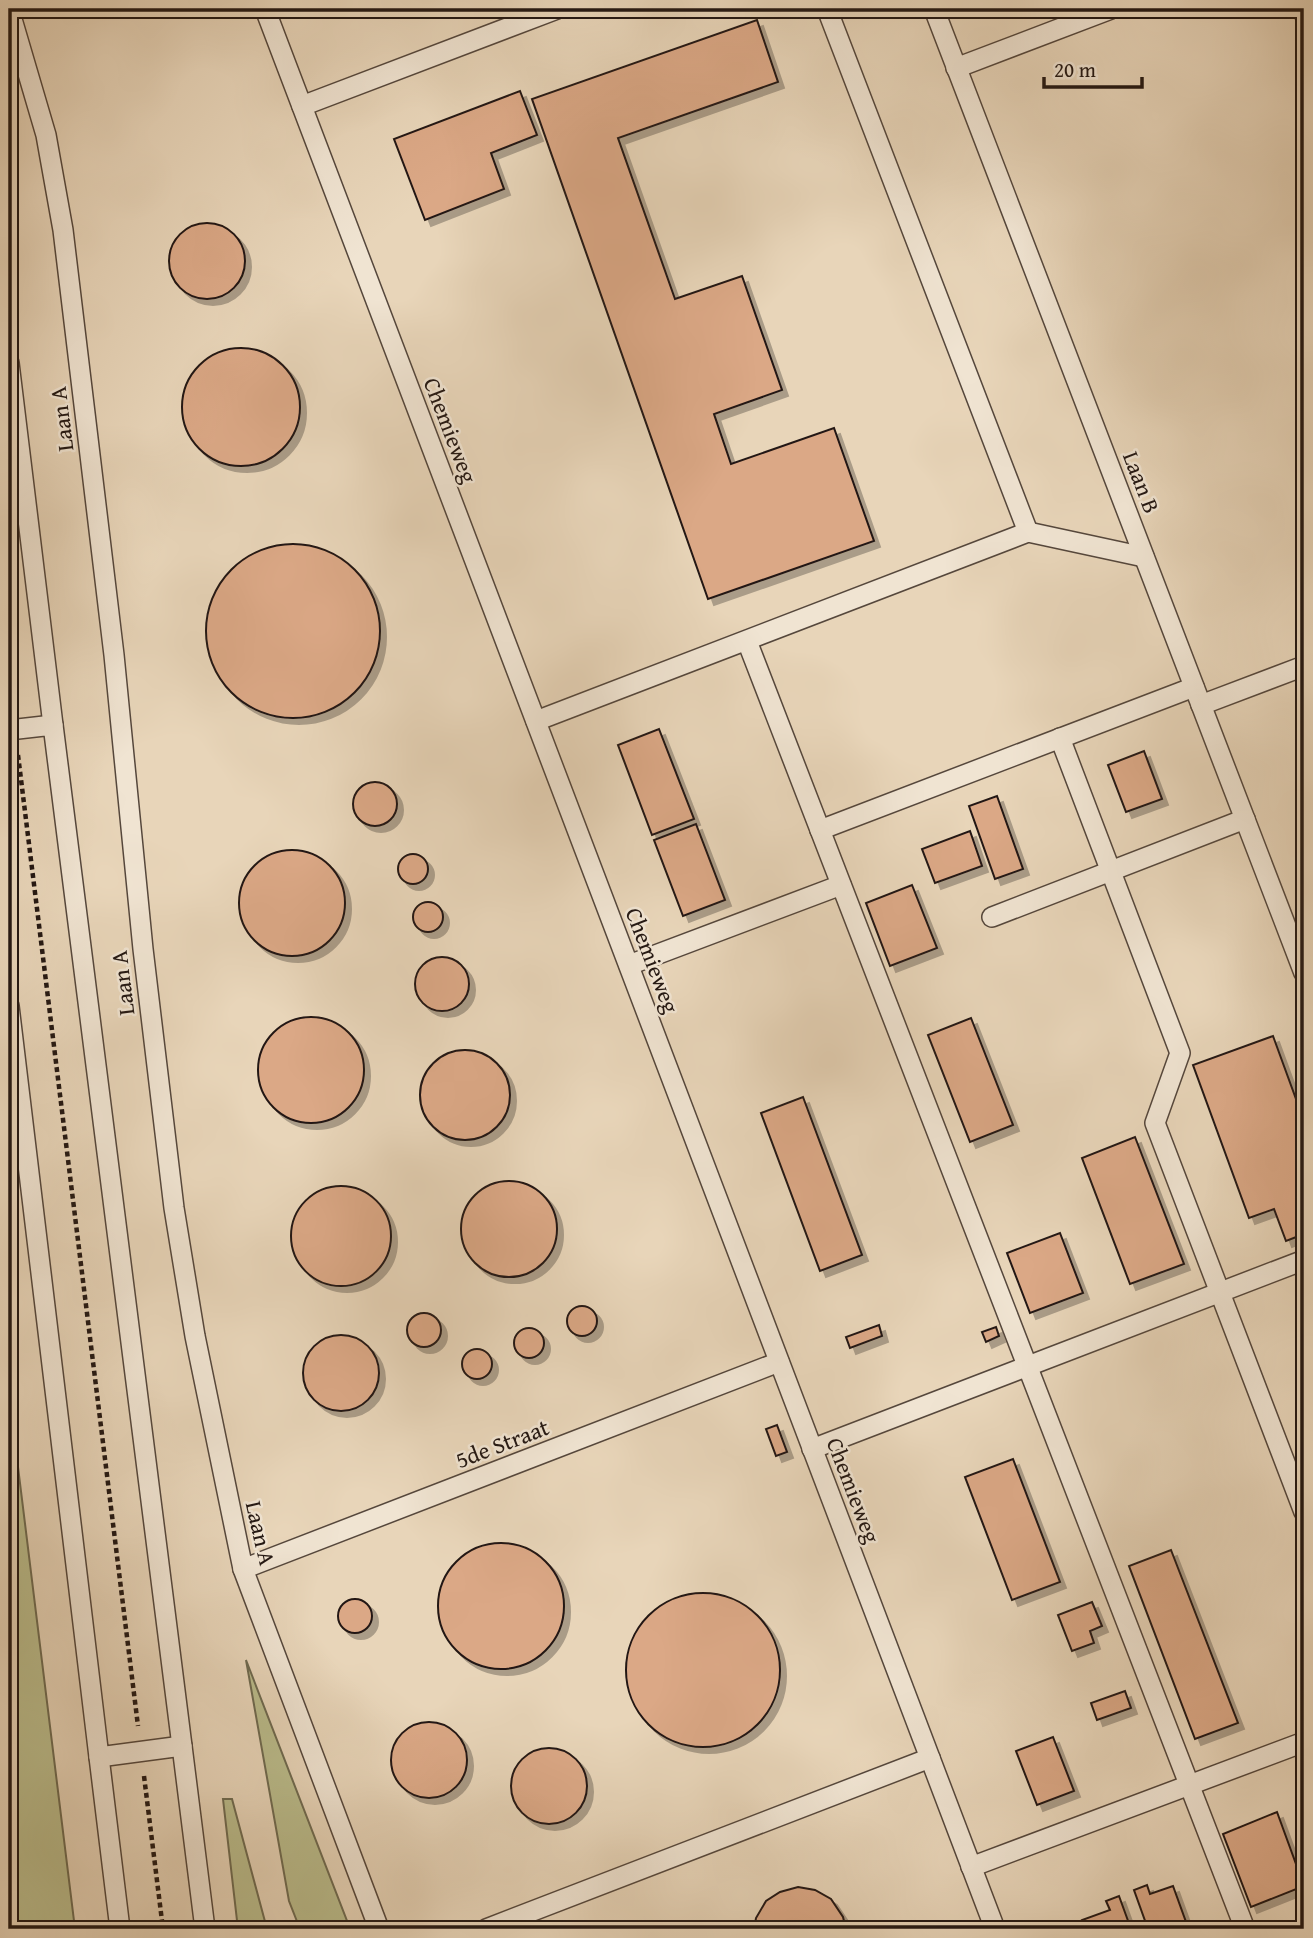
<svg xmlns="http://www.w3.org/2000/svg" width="1313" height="1938" font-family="'Gentium Book Plus',serif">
  <defs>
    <filter id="shadow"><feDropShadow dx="6" dy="6" stdDeviation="0" flood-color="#0004"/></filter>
  </defs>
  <rect width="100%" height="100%" fill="#e8d5b9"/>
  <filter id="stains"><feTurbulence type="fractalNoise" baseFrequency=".00286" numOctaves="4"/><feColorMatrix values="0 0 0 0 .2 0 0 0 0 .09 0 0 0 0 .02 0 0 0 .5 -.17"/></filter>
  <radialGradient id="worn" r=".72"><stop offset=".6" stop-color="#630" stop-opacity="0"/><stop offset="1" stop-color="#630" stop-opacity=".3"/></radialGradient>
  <g fill="#babc8c" stroke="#6f6a50" stroke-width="2">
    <polygon points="9,1394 75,1929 9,1929"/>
    <polygon points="246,1660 349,1926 342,1929 300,1929 289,1901"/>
    <polygon points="223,1799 232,1799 267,1929 238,1929"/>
  </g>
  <g fill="#dba886" stroke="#241813" stroke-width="2" filter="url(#shadow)">
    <polygon points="757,20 778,82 618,138 675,299 742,276 782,390 714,414 731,464 834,428 874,541 708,599 532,99"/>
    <polygon points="520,91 537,135 491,153 504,189 425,220 394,139"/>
    <circle cx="207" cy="261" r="38"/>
    <circle cx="241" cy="407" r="59"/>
    <circle cx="293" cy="631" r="87"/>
    <polygon points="659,729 694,819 652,835 618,745"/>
    <polygon points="1144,751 1162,799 1126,812 1108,765"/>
    <circle cx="375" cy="804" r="22"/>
    <polygon points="997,796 1023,869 995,879 969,806"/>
    <polygon points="696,824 725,900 683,916 654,840"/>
    <polygon points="970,831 982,866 935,883 922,849"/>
    <circle cx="292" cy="903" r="53"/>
    <circle cx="413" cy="869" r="15"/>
    <polygon points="912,885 937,948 890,966 866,903"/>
    <circle cx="428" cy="917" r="15"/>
    <circle cx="442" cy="984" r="27"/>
    <circle cx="311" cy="1070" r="53"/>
    <polygon points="971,1018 1013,1125 970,1142 928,1035"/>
    <polygon points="1273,1036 1304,1121 1304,1234 1286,1241 1274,1209 1249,1218 1193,1065"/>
    <circle cx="465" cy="1095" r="45"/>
    <polygon points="803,1097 862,1255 820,1271 761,1113"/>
    <polygon points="1135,1137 1184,1264 1130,1284 1082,1158"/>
    <circle cx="509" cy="1229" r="48"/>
    <circle cx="341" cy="1236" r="50"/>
    <polygon points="1060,1233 1083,1293 1030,1313 1007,1253"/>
    <circle cx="582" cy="1321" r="15"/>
    <circle cx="424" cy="1330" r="17"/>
    <polygon points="879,1325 882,1336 850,1348 846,1337"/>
    <polygon points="996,1327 999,1336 986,1342 982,1332"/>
    <circle cx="529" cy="1343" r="15"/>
    <circle cx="341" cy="1373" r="38"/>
    <circle cx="477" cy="1364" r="15"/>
    <polygon points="777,1425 787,1452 776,1456 766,1429"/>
    <polygon points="1013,1459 1060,1582 1012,1600 965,1477"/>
    <circle cx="501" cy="1606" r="63"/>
    <polygon points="1171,1550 1238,1723 1195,1739 1129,1566"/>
    <circle cx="703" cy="1670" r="77"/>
    <circle cx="355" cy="1616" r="17"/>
    <polygon points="1092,1602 1102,1626 1090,1631 1094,1643 1072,1651 1058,1615"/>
    <polygon points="1125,1691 1131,1708 1097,1720 1091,1703"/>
    <circle cx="429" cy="1760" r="38"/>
    <polygon points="1053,1737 1074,1791 1037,1805 1016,1751"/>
    <circle cx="549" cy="1786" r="38"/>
    <polygon points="1277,1812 1304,1886 1251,1907 1223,1834"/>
    <polygon points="1147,1885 1150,1894 1173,1886 1186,1922 1165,1929 1148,1929 1134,1890"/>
    <polygon points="798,1887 815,1890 831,1899 843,1917 846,1929 754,1929 756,1918 766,1901 780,1892"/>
    <polygon points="1119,1896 1131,1929 1086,1929 1082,1920 1110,1910 1106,1901"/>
  </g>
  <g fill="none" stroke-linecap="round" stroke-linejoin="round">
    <defs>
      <g id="lane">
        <polyline points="9,9 46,135 63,230 114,655 143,949 174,1208 195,1336 243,1569 379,1929"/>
        <polyline points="265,9 995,1929"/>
        <polyline points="827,9 1028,532"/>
        <polyline points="934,9 1304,973"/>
        <polyline points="1302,9 1304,14"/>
        <polyline points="956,68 1111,9"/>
        <polyline points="302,106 557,9"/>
        <polyline points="9,363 53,725"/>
        <polyline points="747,641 1245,1929"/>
        <polyline points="1201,705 1304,666"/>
        <polyline points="536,721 1028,532 1144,557"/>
        <polyline points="9,730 53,725 182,1746 99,1757 9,1006"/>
        <polyline points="1060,738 1180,1053 1155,1123 1304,1512"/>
        <polyline points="820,830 1194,687"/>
        <polyline points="992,917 1245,819"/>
        <polyline points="629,965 841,885"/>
        <polyline points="812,1449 1304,1260"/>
        <polyline points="243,1569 779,1362"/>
        <polyline points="182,1746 205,1929"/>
        <polyline points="99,1757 120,1929"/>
        <polyline points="971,1867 1304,1742"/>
        <polyline points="486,1929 930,1758"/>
      </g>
    </defs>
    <use href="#lane" stroke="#55473c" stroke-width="22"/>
    <g stroke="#241813" stroke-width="4.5" stroke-dasharray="5 3.5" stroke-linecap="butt">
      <polyline points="9,681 12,704"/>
      <polyline points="18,755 138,1726"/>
      <polyline points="144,1776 163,1929"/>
    </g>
    <use href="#lane" stroke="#f0e4d2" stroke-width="19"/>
  </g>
  <g text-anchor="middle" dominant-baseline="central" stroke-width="5" stroke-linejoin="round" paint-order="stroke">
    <g font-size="23" fill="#241813" stroke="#f0e4d2">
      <text transform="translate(61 419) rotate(-97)">Laan A</text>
      <text transform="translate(451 430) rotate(69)">Chemieweg</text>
      <text transform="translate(1142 482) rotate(69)">Laan B</text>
      <text transform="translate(653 960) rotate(69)">Chemieweg</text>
      <text transform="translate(122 983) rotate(-97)">Laan A</text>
      <text transform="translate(502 1443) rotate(-21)">5de Straat</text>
      <text transform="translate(854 1490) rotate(69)">Chemieweg</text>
      <text transform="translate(261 1533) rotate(77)">Laan A</text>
    </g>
  </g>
  <rect width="1313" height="1938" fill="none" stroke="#e8d5b9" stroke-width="35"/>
  <rect x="10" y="10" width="1292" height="1917" fill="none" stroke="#241813" stroke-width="3.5"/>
  <rect x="18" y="18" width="1278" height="1903" fill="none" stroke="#241813" stroke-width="2"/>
  <path d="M1044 77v10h98v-10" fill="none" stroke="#241813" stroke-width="3.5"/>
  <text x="1054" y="77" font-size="21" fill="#241813" stroke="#f0e4d2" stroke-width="5" paint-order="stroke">20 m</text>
  <rect width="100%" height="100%" filter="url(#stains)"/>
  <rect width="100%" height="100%" fill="url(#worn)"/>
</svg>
